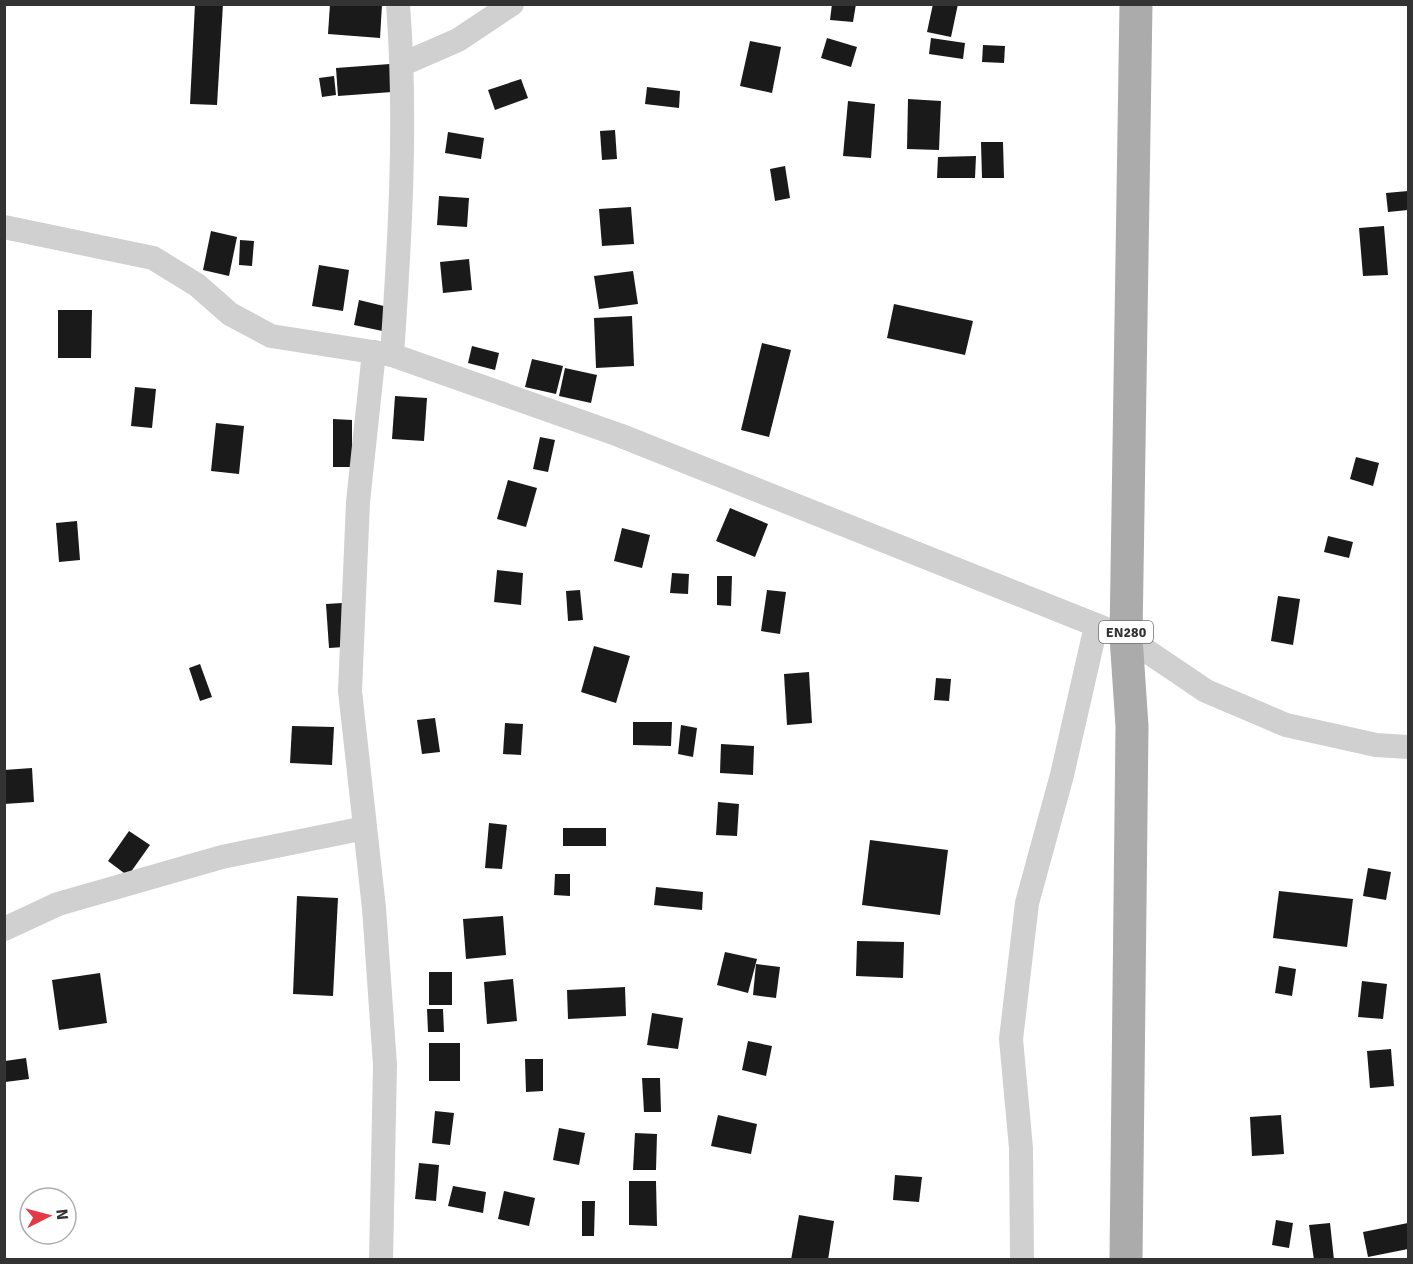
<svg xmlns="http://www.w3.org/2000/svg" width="1413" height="1264" font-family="Signika,sans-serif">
  <rect width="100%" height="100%" fill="#fff"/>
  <g fill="#1a1a1a">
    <polygon points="195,4 223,4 217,105 190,104"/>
    <polygon points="330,4 382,5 380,38 328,34"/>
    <polygon points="832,4 856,4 853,22 830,20"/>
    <polygon points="933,4 958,4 951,37 927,32"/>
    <polygon points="827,38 857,47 851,67 821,58"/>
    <polygon points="931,38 965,43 963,59 929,54"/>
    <polygon points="750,41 781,47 772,93 740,86"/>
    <polygon points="983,45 1005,46 1004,63 982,62"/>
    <polygon points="390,64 392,92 338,96 336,68"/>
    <polygon points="334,76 336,95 322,97 319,78"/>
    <polygon points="521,79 528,98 495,110 488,90"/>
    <polygon points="647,87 680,91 679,108 645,104"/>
    <polygon points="908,99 941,101 939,150 907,149"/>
    <polygon points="848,101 875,104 871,158 843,156"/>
    <polygon points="615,130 617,159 602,160 600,131"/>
    <polygon points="448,132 484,138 481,159 445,153"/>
    <polygon points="981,142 1003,142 1004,178 982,178"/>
    <polygon points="976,156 975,178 937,178 938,157"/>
    <polygon points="785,166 790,198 775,201 770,169"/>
    <polygon points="1408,191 1408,210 1388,212 1386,193"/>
    <polygon points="439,196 469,198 467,227 437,225"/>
    <polygon points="631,207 634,244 602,246 599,209"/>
    <polygon points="1384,226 1388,275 1363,276 1359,228"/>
    <polygon points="211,231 237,237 229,276 203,270"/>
    <polygon points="240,240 254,241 252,266 239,265"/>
    <polygon points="469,259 472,290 443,293 440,262"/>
    <polygon points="319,265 349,270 343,311 312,306"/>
    <polygon points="633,271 638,304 599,309 594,276"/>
    <polygon points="359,300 392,308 387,332 354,325"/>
    <polygon points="894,304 973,321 965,355 887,338"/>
    <polygon points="58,310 92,310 91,358 58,358"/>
    <polygon points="632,316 634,366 596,368 594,318"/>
    <polygon points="762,343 791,350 769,437 741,430"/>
    <polygon points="472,346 499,353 495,370 468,363"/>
    <polygon points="532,359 563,366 556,394 525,387"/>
    <polygon points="565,368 597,375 591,403 559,396"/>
    <polygon points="135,387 156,389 152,428 131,426"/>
    <polygon points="395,396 427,398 424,441 392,439"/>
    <polygon points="333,419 352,420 352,467 333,467"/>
    <polygon points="216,423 244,426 239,474 211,471"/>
    <polygon points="540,437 555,440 548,472 533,469"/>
    <polygon points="1356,457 1379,463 1373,486 1350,479"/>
    <polygon points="508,480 537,488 526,527 497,519"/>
    <polygon points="730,508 768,524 755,557 716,541"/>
    <polygon points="77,521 80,560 59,562 56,523"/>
    <polygon points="622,528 650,535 642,568 614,561"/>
    <polygon points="1328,536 1353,542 1349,558 1324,552"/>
    <polygon points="497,570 523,573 521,605 494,602"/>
    <polygon points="672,573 689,574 688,594 670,593"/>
    <polygon points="717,576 732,576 731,606 717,605"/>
    <polygon points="580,590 583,620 568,621 566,591"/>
    <polygon points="767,590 786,592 780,634 761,631"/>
    <polygon points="1278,596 1300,599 1293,645 1271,641"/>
    <polygon points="342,603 344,647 329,648 326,604"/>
    <polygon points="594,646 630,656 616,703 581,692"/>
    <polygon points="200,664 212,697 200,701 189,668"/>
    <polygon points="809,672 812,723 787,725 784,674"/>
    <polygon points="936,678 951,679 949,701 934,700"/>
    <polygon points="435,718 440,752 422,754 417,720"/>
    <polygon points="633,722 672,722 671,746 633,745"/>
    <polygon points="505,723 523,724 521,755 503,754"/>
    <polygon points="681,725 697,728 693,757 678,754"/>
    <polygon points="292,726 334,727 332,765 290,763"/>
    <polygon points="721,744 754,746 753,775 720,773"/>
    <polygon points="32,768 34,802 4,804 4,770"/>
    <polygon points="718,802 739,804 737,836 716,835"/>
    <polygon points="489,823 507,825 502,869 485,868"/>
    <rect x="563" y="828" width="43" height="18"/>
    <polygon points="129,831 150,845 128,876 108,861"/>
    <polygon points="870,840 948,850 940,915 862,905"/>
    <polygon points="1368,868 1391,872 1386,900 1363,896"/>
    <polygon points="555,874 570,874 570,896 554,895"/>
    <polygon points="656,887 703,892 702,910 654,905"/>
    <polygon points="1279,891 1353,899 1347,947 1273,938"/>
    <polygon points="297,896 338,898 333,996 293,994"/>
    <polygon points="503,916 506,955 466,959 463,919"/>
    <polygon points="857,941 904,942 903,978 856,976"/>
    <polygon points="725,952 757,959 748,993 717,985"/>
    <polygon points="756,964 780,967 776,998 753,995"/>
    <polygon points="1279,966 1296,969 1292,996 1275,993"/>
    <rect x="429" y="972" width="23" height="33"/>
    <polygon points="100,973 107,1023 59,1030 52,980"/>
    <polygon points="513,979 517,1021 487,1024 484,982"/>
    <polygon points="1362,981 1387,984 1383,1019 1358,1017"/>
    <polygon points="625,987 626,1016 568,1019 567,990"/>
    <polygon points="427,1009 443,1009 444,1032 428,1032"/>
    <polygon points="652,1013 683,1018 678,1049 647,1045"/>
    <polygon points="748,1041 772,1046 766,1076 742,1070"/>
    <rect x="429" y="1043" width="31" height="38"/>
    <polygon points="1391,1049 1394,1086 1370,1088 1367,1051"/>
    <polygon points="26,1058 29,1079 5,1082 5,1061"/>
    <polygon points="525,1059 543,1059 543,1091 526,1092"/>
    <polygon points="642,1078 660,1078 661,1112 644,1112"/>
    <polygon points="435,1111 454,1113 450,1145 432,1143"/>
    <polygon points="718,1115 757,1124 751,1154 711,1146"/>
    <polygon points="1281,1115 1284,1154 1252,1156 1250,1117"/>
    <polygon points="559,1128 585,1133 579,1165 553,1160"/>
    <polygon points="635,1133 657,1134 656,1170 633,1170"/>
    <polygon points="419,1163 439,1165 436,1201 415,1199"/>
    <polygon points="895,1175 922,1177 919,1202 893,1200"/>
    <polygon points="629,1181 656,1181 657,1226 629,1225"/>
    <polygon points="453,1186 486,1192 483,1213 448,1206"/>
    <polygon points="504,1191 535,1198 529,1226 498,1219"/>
    <polygon points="582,1201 595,1201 594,1236 582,1236"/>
    <polygon points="799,1215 834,1221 828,1260 791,1260"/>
    <polygon points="1276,1220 1293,1223 1289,1248 1272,1245"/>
    <polygon points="1330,1223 1334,1260 1314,1260 1309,1225"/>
    <polygon points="1408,1223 1408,1249 1368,1257 1363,1232"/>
  </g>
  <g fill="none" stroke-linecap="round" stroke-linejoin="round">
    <g stroke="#d0d0d0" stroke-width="24">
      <polyline points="403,64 458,40 512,4"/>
      <polyline points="4,227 153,258 197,285 230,314 271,336 392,355 619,435 1126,637 1206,691 1286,725 1376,745 1408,747"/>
      <polyline points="374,352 358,502 350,691 374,908 385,1065 381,1260"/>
      <path d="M 392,355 C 400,238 407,121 398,4"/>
      <polyline points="4,929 58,904 222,857 365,828"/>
      <polyline points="1022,1260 1021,1148 1011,1039 1027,903 1062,775 1096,626"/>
    </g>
    <polyline stroke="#ababab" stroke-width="33" points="1126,1260 1132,726 1126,637 1136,4"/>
  </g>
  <g text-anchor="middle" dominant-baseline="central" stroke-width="6" stroke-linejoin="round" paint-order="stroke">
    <rect fill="#fff" stroke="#707070" stroke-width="1.5" x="1099" y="621" width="54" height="22" rx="4.5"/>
    <g font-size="14" font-weight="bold" fill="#333">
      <text x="1126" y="632">EN280</text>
    </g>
  </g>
  <rect width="1413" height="1264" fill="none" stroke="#333333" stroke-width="12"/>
  <g transform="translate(48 1216) rotate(84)"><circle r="28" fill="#ffffff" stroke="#adadad" stroke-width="1.5"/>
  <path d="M0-4.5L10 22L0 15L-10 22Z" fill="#e63946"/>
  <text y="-9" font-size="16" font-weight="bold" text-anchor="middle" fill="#333333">N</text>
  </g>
</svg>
